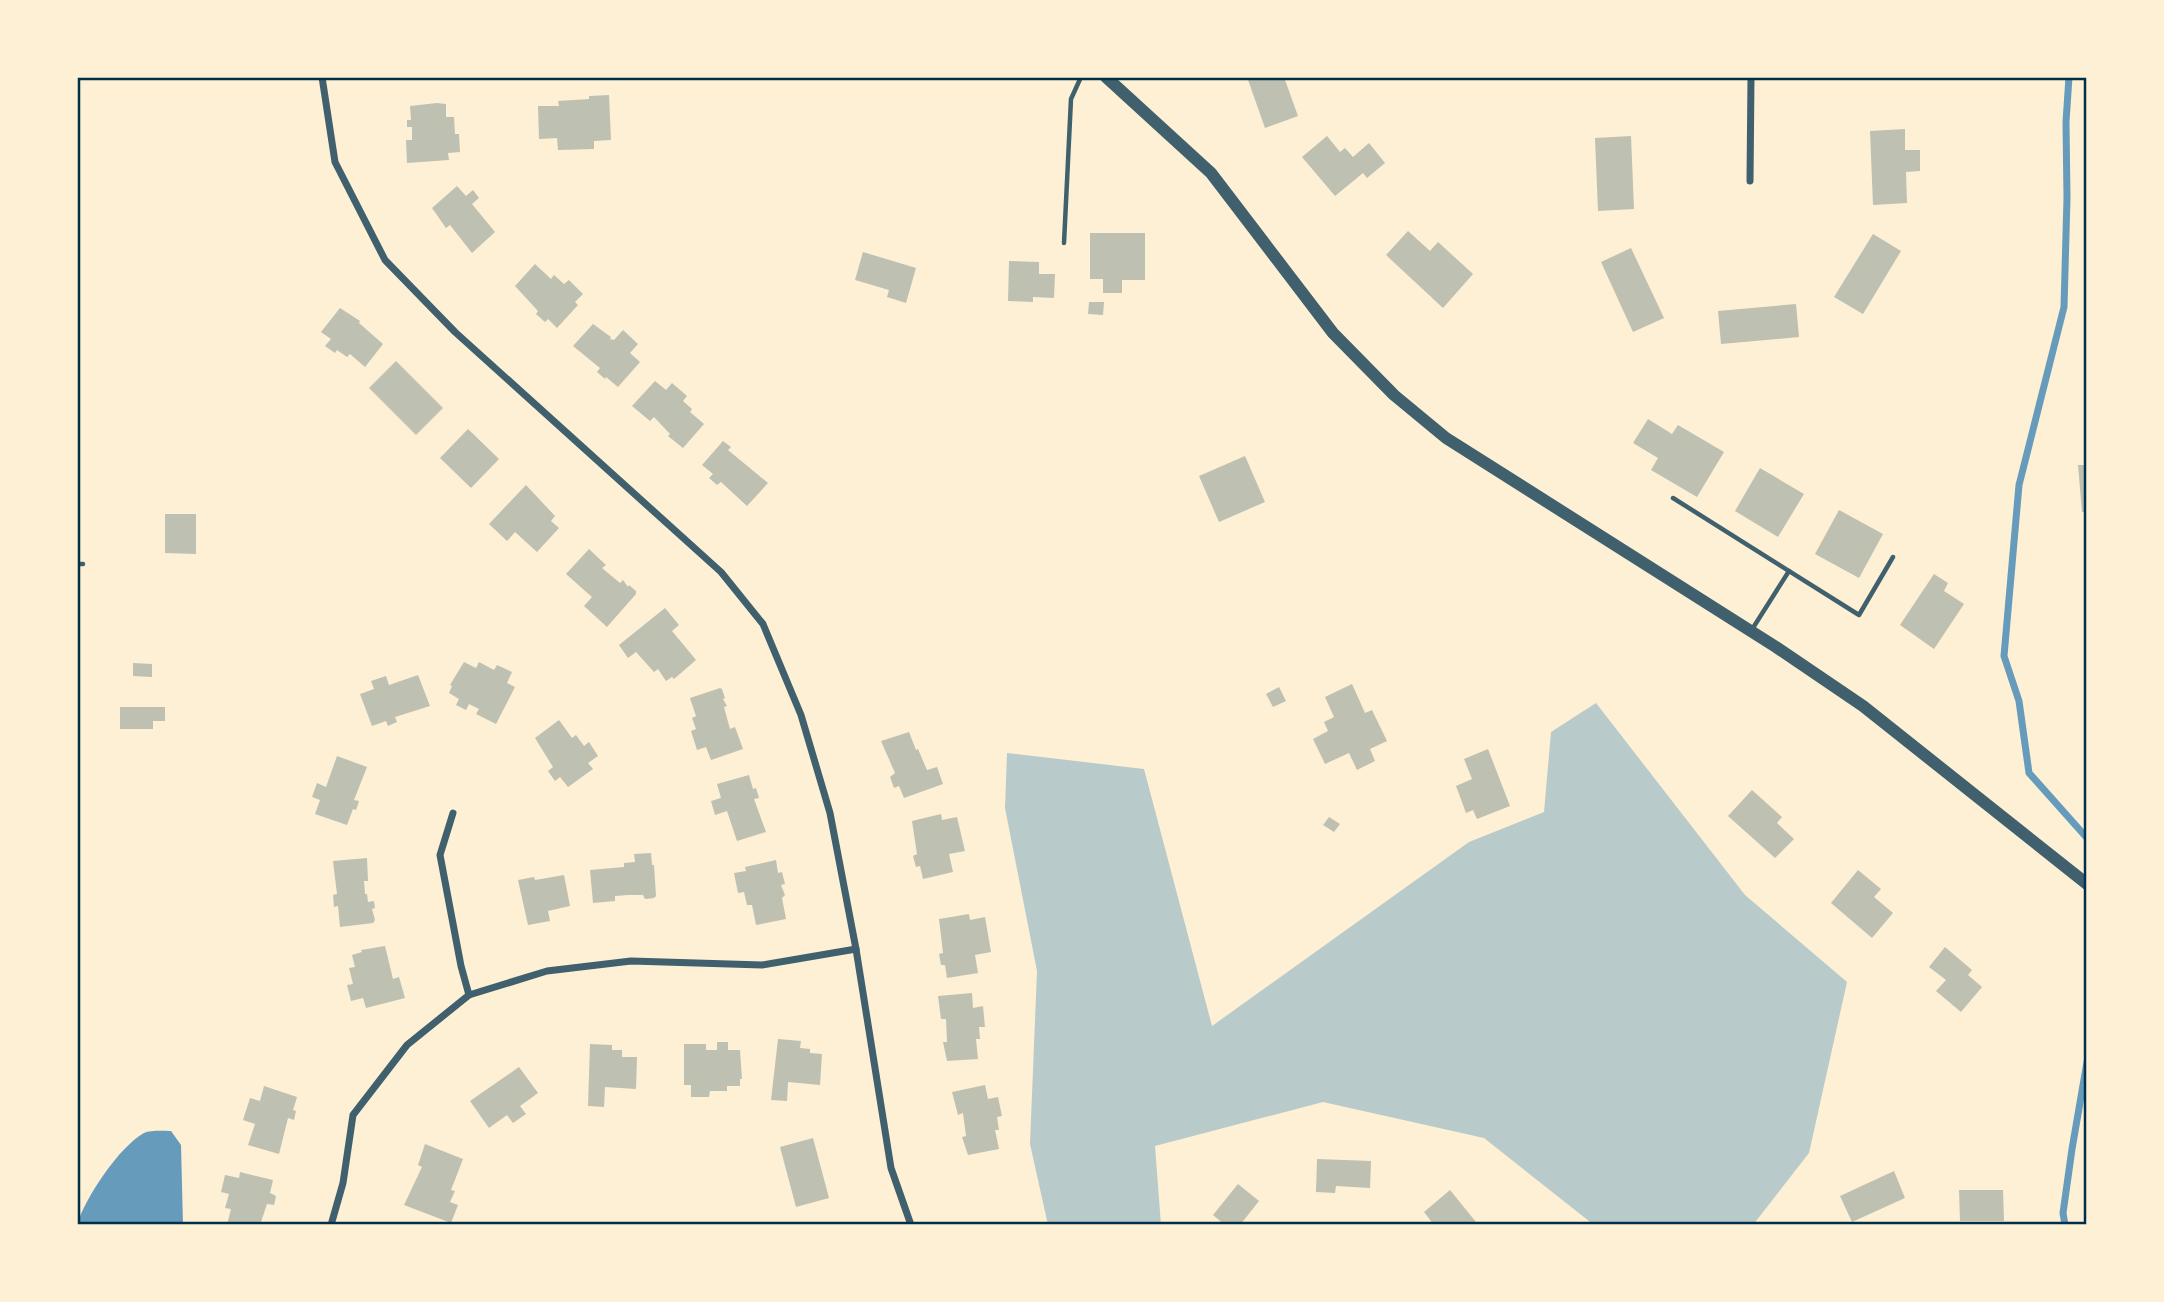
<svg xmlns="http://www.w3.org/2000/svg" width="2164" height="1302" font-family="Merriweather,serif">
  <rect width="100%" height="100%" fill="#fdf0d5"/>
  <polygon fill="#b9caca" points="1596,703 1745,895 1847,982 1809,1153 1753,1225 1594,1225 1484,1138 1323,1102 1155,1146 1161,1225 1048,1225 1030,1144 1037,971 1005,808 1007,753 1144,769 1212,1026 1469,842 1544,812 1551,732"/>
  <path fill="#669bbc" d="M 171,1131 L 181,1145 L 183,1225 L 77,1225 C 85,1198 119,1147 144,1133 C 151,1130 163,1131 171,1131 Z"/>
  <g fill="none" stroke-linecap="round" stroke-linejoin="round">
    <g stroke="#669bbc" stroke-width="7">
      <polyline points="2069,77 2066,122 2067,198 2064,307 2019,485 2004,656 2019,701 2029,773 2087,838"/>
      <polyline points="2065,1225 2063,1213 2072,1149 2087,1062"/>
    </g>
  </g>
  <g fill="#bec0b2">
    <polygon points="1247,77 1284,77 1298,116 1265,128"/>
    <polygon points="609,95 611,140 594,141 594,149 558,150 557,138 539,139 538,106 559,106 558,101 589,99 589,96"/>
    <polygon points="437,103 446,104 446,117 454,117 455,134 459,134 460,152 448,153 449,160 407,163 406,140 412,140 412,127 407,127 407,120 411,120 410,106"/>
    <polygon points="1905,129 1905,150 1920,150 1920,171 1906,172 1907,203 1873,205 1870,131"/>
    <polygon points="1327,136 1340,152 1345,148 1353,157 1369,143 1385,163 1367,178 1363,173 1335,196 1302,157"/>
    <polygon points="1631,136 1634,209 1598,211 1595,138"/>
    <polygon points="457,186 466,196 473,190 479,198 472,204 495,232 472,253 450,225 446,228 432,208"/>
    <polygon points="1408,231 1430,251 1438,242 1473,274 1443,308 1386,255"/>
    <polygon points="1090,233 1145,233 1145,280 1122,280 1122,293 1103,293 1103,279 1090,279"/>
    <polygon points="1873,234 1901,251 1863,314 1834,297"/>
    <polygon points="1631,248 1664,318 1633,332 1601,262"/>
    <polygon points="863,252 916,268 906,303 887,297 889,290 855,280"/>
    <polygon points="1009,261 1039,262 1039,274 1055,274 1054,298 1033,297 1033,302 1008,301"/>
    <polygon points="535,264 551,279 554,275 564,284 569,280 583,294 575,302 578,305 557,328 548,319 545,322 536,314 538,311 515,286"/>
    <polygon points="1089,302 1104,302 1103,315 1088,314"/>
    <polygon points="1796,304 1799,337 1721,344 1718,311"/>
    <polygon points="340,308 360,321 359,323 383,344 365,367 350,354 347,357 337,350 335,353 325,346 331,339 321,332"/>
    <polygon points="593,324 611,337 610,339 614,340 623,330 638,344 630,353 640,362 618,387 606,377 605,379 597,372 600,368 573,346"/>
    <polygon points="396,361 443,408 416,435 369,388"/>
    <polygon points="655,381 666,390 672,383 687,396 683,401 692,409 690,412 704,424 683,448 668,436 670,434 654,417 650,421 632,406"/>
    <polygon points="1648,419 1672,434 1678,425 1724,452 1697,497 1651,470 1658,458 1633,443"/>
    <polygon points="468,429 499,459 471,488 440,458"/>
    <polygon points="723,441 731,447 728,450 768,483 747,506 721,482 717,485 709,478 713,474 702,465"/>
    <polygon points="1245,456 1265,502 1219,522 1199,476"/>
    <polygon points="2078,465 2087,465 2087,512 2082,512"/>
    <polygon points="1760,468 1804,494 1778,537 1735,511"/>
    <polygon points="526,485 555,516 551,521 559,528 537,552 515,532 507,541 489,524"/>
    <polygon points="1839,510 1883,534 1859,578 1815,554"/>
    <polygon points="165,514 196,514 196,554 165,553"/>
    <polygon points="589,549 606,565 602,568 620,583 623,580 628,587 629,585 636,591 636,594 607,627 584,606 592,597 566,574"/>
    <polygon points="1934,574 1948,583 1944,591 1964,604 1934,649 1900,625"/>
    <polygon points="665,608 679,625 672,631 696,660 674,679 672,677 666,681 658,669 654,672 636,652 628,658 619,645"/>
    <polygon points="464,662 476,668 479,662 494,670 497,665 512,672 507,683 515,687 496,724 476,714 479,709 469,704 466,710 456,705 459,699 449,693 452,686 450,685"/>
    <polygon points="133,663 152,664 152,677 133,676"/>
    <polygon points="418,675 430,706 395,717 397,722 388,726 386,721 372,726 360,694 374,689 371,681 386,676 389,685"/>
    <polygon points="1352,684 1365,713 1372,710 1387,741 1370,749 1375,761 1357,770 1349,753 1325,764 1313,739 1328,731 1324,722 1334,717 1325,697"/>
    <polygon points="1279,687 1286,701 1273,707 1266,694"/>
    <polygon points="720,688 722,689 725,698 723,699 727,706 724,707 730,729 735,727 743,749 711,760 706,747 697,750 691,731 696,729 692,718 696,716 690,698"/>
    <polygon points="120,707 165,707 165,721 153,721 153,729 120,729"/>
    <polygon points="559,720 572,738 576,735 584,746 589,742 598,756 588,763 593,769 568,787 560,777 555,781 548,771 553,767 535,738"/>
    <polygon points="909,732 916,750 918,749 927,770 937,767 943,784 904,798 899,786 894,788 890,777 895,773 881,741"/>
    <polygon points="1488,749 1510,806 1477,819 1473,810 1466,813 1456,786 1472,779 1464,759"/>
    <polygon points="337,756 367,767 354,800 359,801 356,810 353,809 347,825 315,814 320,800 312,797 317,783 326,787"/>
    <polygon points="749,775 753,789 756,788 759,798 754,799 766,832 737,841 727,811 715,815 711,801 721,798 717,784"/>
    <polygon points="1752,790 1782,817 1777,823 1794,839 1775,858 1728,816"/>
    <polygon points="941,814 942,820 957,817 965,851 949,854 953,872 923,879 920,866 916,867 913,856 917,854 912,821"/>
    <polygon points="1329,817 1340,824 1334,832 1323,825"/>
    <polygon points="651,853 652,865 654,865 656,896 654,898 645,899 643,895 628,895 615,896 615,901 593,903 590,870 624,867 624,863 635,862 634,854"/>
    <polygon points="367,858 368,881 364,881 365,894 367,894 368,902 374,901 375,908 372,909 375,920 373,923 340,927 338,906 334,907 333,895 337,894 333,861"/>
    <polygon points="776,860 778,873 782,872 785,884 781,885 785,895 782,898 786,919 756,925 752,905 747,905 744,892 738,893 734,873 746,871 745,867"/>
    <polygon points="1858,870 1881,889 1874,897 1893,913 1872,938 1831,903"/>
    <polygon points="564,875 570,906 548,911 550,921 528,925 518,880 534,877 535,880"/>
    <polygon points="969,914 970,920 985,917 991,952 975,955 978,973 947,978 945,965 941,965 939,954 943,953 939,919"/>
    <polygon points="385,946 393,979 399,977 405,998 366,1008 363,998 351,1001 347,985 353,984 349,968 355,967 352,955 362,952 361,950"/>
    <polygon points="1945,947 1972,970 1968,975 1982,987 1961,1012 1936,991 1946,980 1929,967"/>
    <polygon points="972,993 973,1008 983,1006 985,1027 979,1027 980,1039 976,1039 978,1059 947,1061 943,1042 947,1042 946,1019 941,1019 938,996"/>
    <polygon points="778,1039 801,1041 800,1048 810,1049 810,1053 822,1054 820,1085 788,1082 787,1101 771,1100"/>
    <polygon points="717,1042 728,1042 728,1050 740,1050 742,1079 740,1079 740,1086 727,1086 727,1091 710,1091 709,1097 691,1097 691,1085 684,1085 684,1044 706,1044 706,1050 717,1050"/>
    <polygon points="590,1044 612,1045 612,1050 622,1050 622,1057 637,1057 636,1089 605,1087 604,1107 588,1106"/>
    <polygon points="519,1067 538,1093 520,1106 526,1114 513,1123 507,1115 489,1128 470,1101"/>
    <polygon points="985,1085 988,1099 998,1097 1002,1116 997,1117 999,1130 995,1130 999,1149 968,1155 962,1137 966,1136 963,1113 958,1115 952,1092"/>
    <polygon points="264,1086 297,1097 293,1110 296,1111 294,1120 288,1118 279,1154 248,1145 255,1124 243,1120 250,1098 260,1101"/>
    <polygon points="813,1138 829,1198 796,1207 780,1147"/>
    <polygon points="425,1144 463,1159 451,1190 455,1191 450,1202 458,1205 451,1223 404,1205 422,1167 418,1165"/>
    <polygon points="1317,1159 1371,1161 1370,1188 1336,1186 1335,1193 1316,1192"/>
    <polygon points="1894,1171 1905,1198 1852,1222 1840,1196"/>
    <polygon points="240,1172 273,1180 270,1193 276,1196 274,1205 267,1204 260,1225 227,1225 231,1209 225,1208 229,1194 221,1192 225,1175 239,1178"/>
    <polygon points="1238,1184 1259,1201 1240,1225 1225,1225 1213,1215"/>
    <polygon points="1450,1190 1476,1222 1472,1225 1434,1225 1424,1212"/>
    <polygon points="1959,1190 2003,1190 2004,1221 1960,1221"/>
  </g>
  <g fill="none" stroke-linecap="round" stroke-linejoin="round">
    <g stroke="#3f606c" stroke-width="4.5">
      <polyline points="1064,243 1071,99 1081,77"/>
      <polyline points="1673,498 1859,615 1893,557"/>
      <polyline points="77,564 83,564"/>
      <polyline points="1751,631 1789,571"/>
    </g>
    <g stroke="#3f606c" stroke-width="7">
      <polyline points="322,77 335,162 385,260 455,332 721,572 763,624 801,715 830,813 856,949 891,1168 911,1225"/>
      <polyline points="1750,181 1751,77"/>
      <polyline points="453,813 440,855 461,966 469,995"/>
      <polyline points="331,1225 343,1183 353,1115 407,1045 469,995 547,971 631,961 762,965 856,949"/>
    </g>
    <polyline stroke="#3f606c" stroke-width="12" points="1106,77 1211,173 1333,333 1394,395 1446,438 1776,647 1863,706 2087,884"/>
  </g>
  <rect width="2164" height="1302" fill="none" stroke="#fdf0d5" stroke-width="158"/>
  <rect x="79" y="79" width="2006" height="1144" fill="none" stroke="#003049" stroke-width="2.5"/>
</svg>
